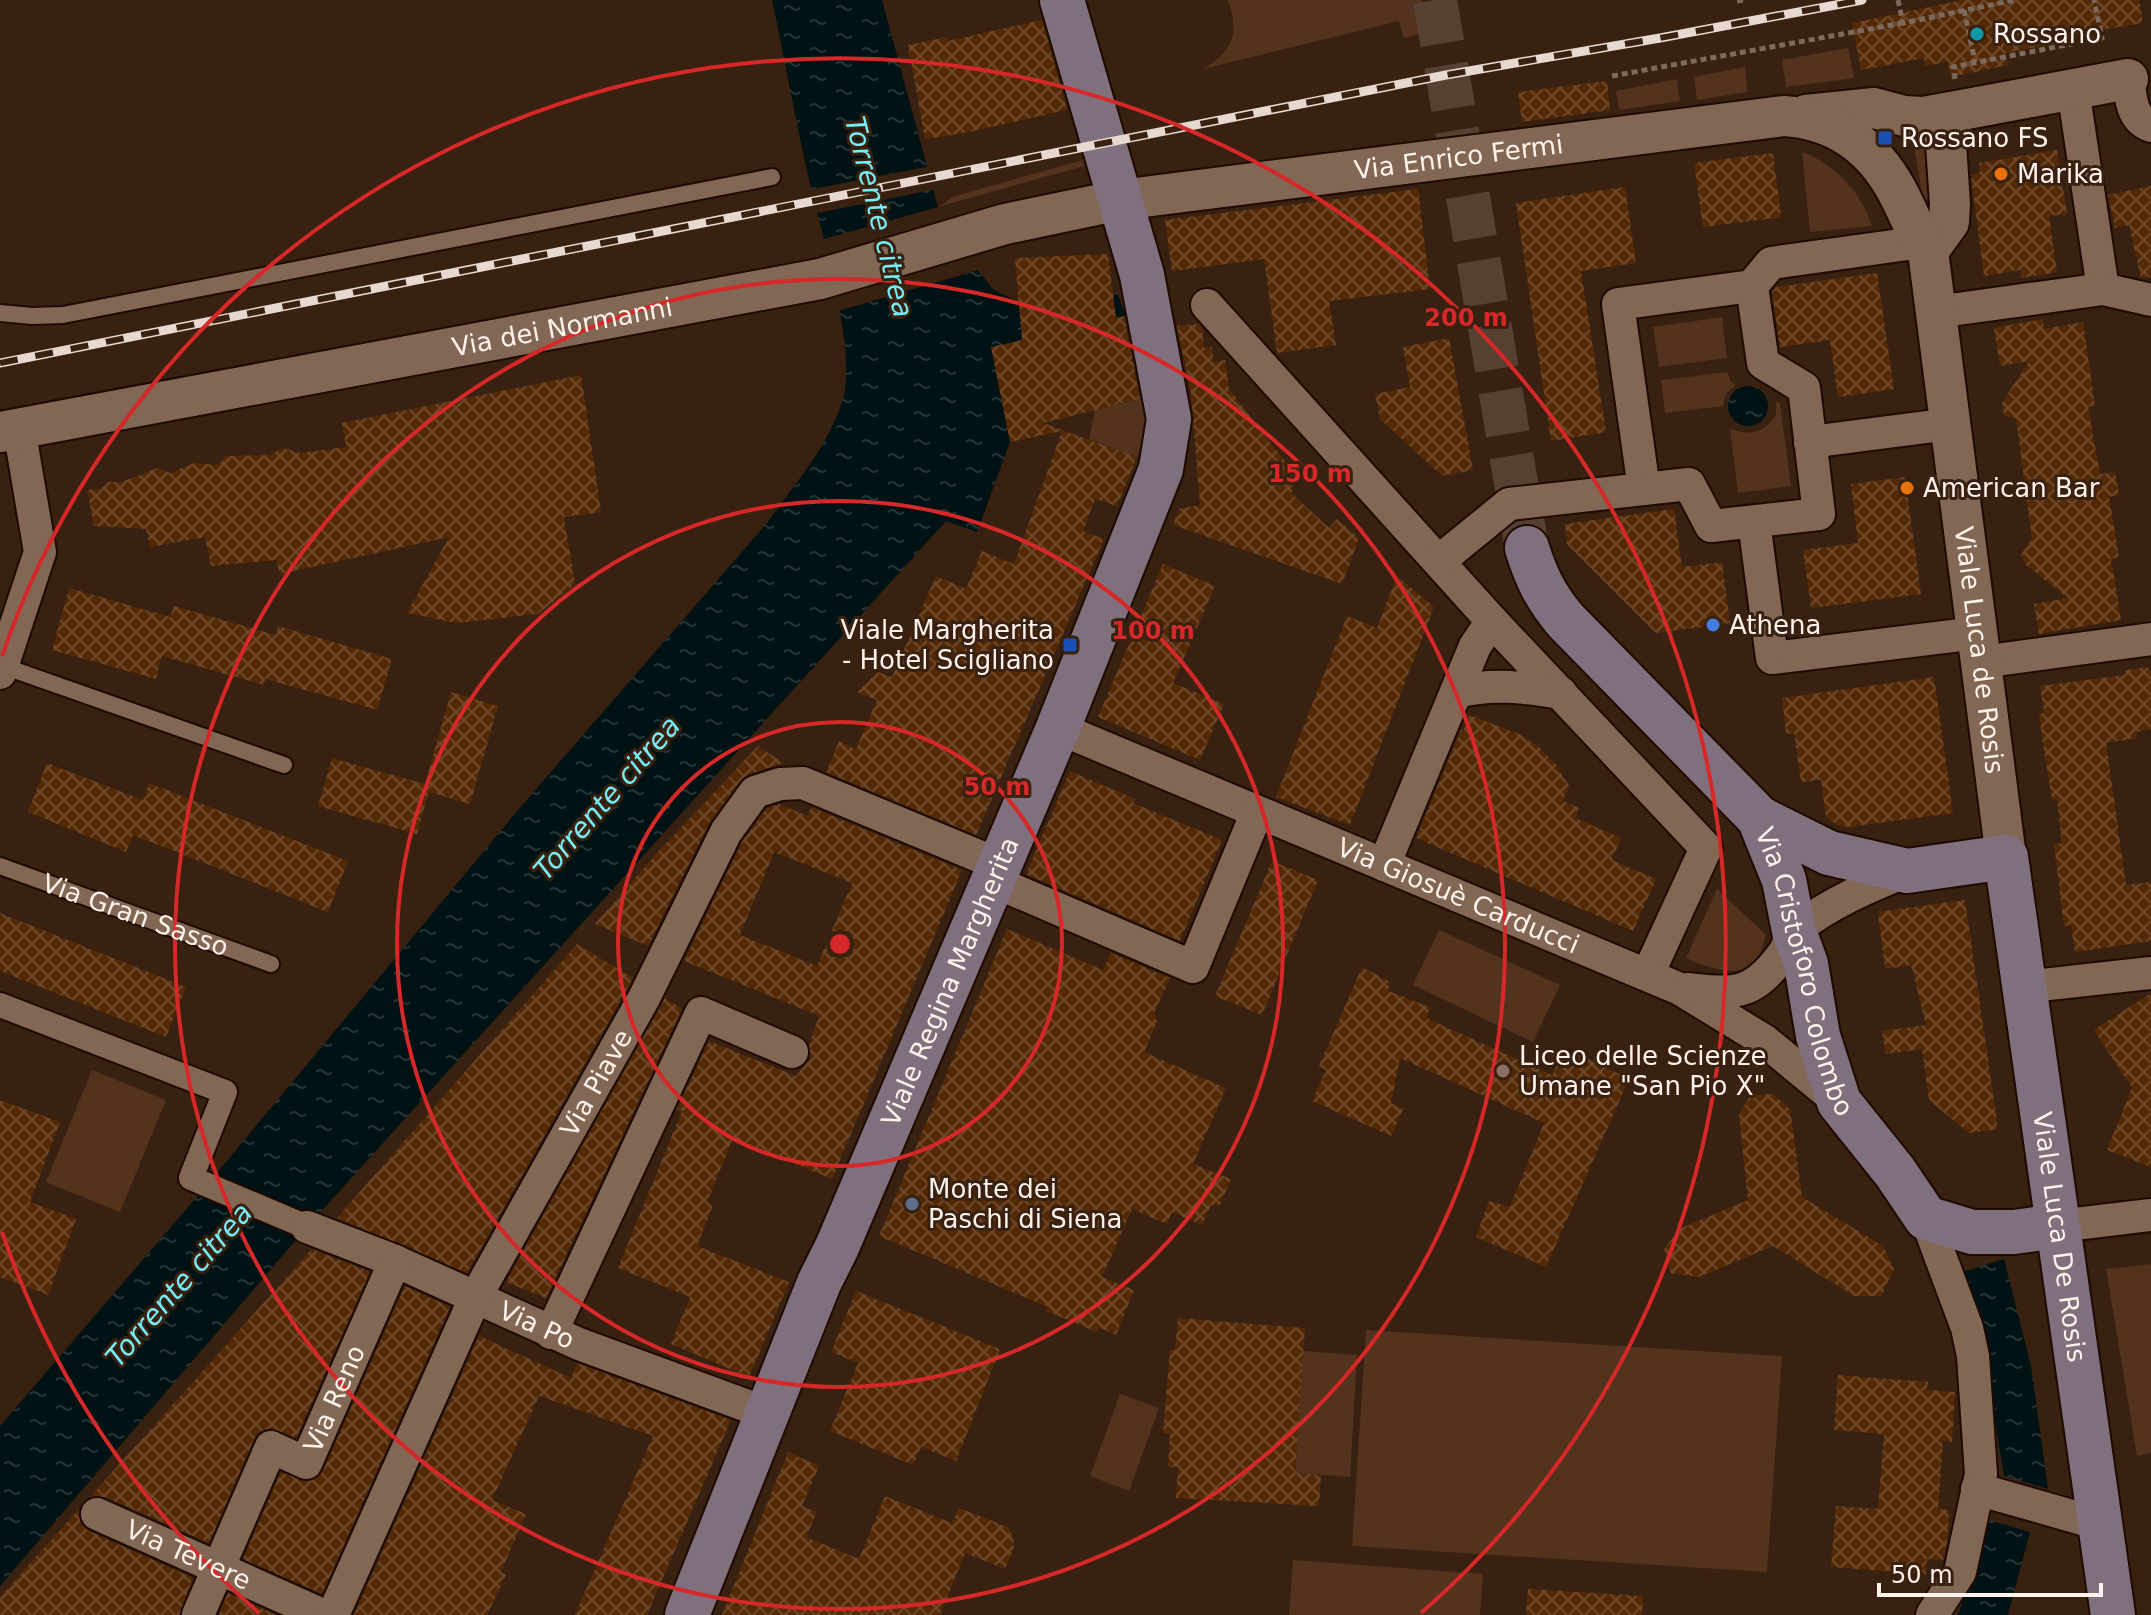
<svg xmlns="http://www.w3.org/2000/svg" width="2151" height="1615" font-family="'DejaVu Sans',sans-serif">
  <defs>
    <pattern id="water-ripples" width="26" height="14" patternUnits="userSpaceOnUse" patternTransform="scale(2)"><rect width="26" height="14" fill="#001213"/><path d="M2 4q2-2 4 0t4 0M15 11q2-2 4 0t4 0" fill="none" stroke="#263536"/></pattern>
    <pattern id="building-cross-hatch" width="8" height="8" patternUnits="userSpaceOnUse" patternTransform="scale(2)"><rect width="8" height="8" fill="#542906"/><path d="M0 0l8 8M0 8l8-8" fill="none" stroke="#6e482a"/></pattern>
  </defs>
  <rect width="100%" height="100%" fill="#382111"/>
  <g fill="#53331d">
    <path d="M 1228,0 L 1422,0 L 1431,31 L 1404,38 L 1399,21 L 1203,69 C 1233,52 1240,32 1228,0 Z"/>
    <polygon points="1848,48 1854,78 1786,87 1782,60"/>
    <polygon points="1745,67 1747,92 1697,100 1694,77"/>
    <polygon points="1677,79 1680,101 1619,110 1616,91"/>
    <polygon points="1927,131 1937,198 1923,201 1912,133"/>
    <path d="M 1802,152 C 1836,165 1861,192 1872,226 L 1810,232 Z"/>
    <polygon points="1083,160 1084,166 938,207 955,196"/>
    <polygon points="1722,317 1727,358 1659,367 1653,327"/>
    <polygon points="1728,372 1730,381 1736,385 1726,394 1723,406 1665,413 1661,380"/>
    <polygon points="1146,398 1147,425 1137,457 1089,439 1095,410"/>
    <path d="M 1776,401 L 1780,404 L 1791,486 L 1738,493 L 1730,429 C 1750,436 1764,433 1776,415 Z"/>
    <path d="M 1717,889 L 1766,935 C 1763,943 1762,952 1757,959 C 1741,981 1706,967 1686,958 Z"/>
    <polygon points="1439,930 1560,985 1533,1042 1413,985"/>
    <polygon points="92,1070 166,1100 120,1212 46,1182"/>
    <polygon points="2151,1264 2151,1453 2137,1456 2106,1269"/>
    <polygon points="1366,1330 1782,1356 1767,1572 1352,1546"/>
    <polygon points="1303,1351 1357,1355 1350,1477 1295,1473"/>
    <polygon points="1120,1394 1159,1408 1129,1491 1090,1476"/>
    <polygon points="1293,1560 1483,1574 1480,1615 1289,1615"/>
  </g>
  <g fill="url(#water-ripples)">
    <path d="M 772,0 L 882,0 L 938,207 L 971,262 L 994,290 L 1019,302 L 1118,295 L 1126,316 L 1061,332 L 1010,442 L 977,532 L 946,521 L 307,1227 L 0,1586 L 0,1426 L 207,1185 L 518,810 L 767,523 C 795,484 829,445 843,399 C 857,351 822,235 810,184 C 796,123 785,61 772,0 Z"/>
    <circle cx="1748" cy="406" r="20"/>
    <polygon points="2004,1259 2031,1366 2048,1489 2004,1476 1979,1323 1960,1273"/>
    <polygon points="1989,1520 2030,1532 2008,1615 1958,1615"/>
  </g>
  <g fill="#382111">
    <polygon points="931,166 937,189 813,214 808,190"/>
    <polygon points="942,206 982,269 835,312 820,240"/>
  </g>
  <g fill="url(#building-cross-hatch)" fill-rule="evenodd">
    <polygon points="1964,0 2139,0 2143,23 2057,37 2058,43 2005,53 2008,65 1951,77 1947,62 1925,66 1924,58 1861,70 1852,23"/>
    <polygon points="1042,20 1067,110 959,134 925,139 908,45 947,37 948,41"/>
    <polygon points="1607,81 1610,110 1522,122 1518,92"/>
    <polygon points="2057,150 2067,214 2049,216 2057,272 2022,278 2020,270 1984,276 1971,175 1980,173 1979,163"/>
    <polygon points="1773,153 1781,217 1703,227 1694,163"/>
    <polygon points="2151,186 2151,277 2141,278 2129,225 2115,228 2108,195"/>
    <polygon points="1625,187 1636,263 1581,271 1606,432 1551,441 1516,203"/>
    <polygon points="1418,189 1430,289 1329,301 1336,345 1277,353 1264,259 1172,271 1165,220"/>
    <polygon points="1108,254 1116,318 1124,316 1140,399 1043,423 1137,457 1117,506 1095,499 1083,531 1104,539 976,835 826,772 839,741 856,749 877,700 857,692 878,672 892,677 936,576 966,589 982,551 1014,564 1062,431 1010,442 991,347 1022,340 1015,258"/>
    <polygon points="1877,273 1894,389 1838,397 1830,340 1780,347 1772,292 1776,287"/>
    <polygon points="2043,319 2044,329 2083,322 2095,406 2088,407 2100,474 2115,472 2119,495 2109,497 2119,557 2111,559 2121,620 2039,634 2034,604 2068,598 2026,565 2021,555 2032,538 2016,418 2004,416 2002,403 2029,361 2000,366 1994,328"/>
    <polygon points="1198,324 1202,328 1204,348 1212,347 1214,362 1225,360 1229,389 1297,477 1291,493 1329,528 1337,519 1359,538 1342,584 1173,525 1179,509 1200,505 1191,392 1177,326"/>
    <polygon points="1449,338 1473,470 1442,476 1380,419 1375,394 1410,387 1403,347"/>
    <polygon points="581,375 601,512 564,517 575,584 538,614 456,623 407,613 449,537 280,574 276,560 211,566 205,537 150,547 146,529 94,526 87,490 101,489 108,482 121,482 158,468 170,473 194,463 218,465 226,456 272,455 276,451 284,448 300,453 346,447 342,423"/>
    <polygon points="1905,477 1921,594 1811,608 1803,550 1858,543 1851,484"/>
    <polygon points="1674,509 1682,567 1722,562 1730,623 1656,633 1567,544 1565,524"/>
    <polygon points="1163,564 1215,586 1173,683 1224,704 1200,760 1098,717"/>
    <polygon points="1397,576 1434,607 1350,825 1276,797 1347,616 1377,628"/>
    <polygon points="69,588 170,617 174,606 276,635 278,626 392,659 377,710 265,679 264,685 162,656 156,679 52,650"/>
    <polygon points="2148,667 2149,671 2151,671 2151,729 2136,732 2137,738 2106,743 2126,885 2151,882 2151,941 2075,952 2071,925 2064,926 2054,844 2062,843 2057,799 2052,800 2042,737 2039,714 2044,713 2040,686 2125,675 2126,670"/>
    <polygon points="1934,677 1953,813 1848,827 1837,825 1826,817 1821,780 1801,782 1794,733 1786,734 1782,698"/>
    <polygon points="451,692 498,706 470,804 429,792 417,834 318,806 332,758 425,784"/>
    <polygon points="1470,715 1519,734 1539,747 1556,765 1569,786 1563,801 1579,808 1575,818 1621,838 1612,860 1656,879 1633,931 1416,838 1461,730 1463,731"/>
    <polygon points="758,746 783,763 749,774 740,781 709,823 648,946 595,924 658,852"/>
    <polygon points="47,763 143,800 149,783 348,861 328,912 133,835 126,852 28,812"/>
    <polygon points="1070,771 1135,799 1133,803 1222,840 1180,941 1026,874"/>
    <path d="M 779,804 L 808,816 L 811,807 L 962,870 L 832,1179 L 733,1138 L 707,1202 L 713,1205 L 697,1246 L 789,1282 L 749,1377 L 671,1344 L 690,1297 L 618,1268 L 682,1111 L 677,1109 L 709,1041 L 796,1076 L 810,1059 L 809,1045 L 819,1016 L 684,961 L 742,842 L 767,808 ZM 774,852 L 852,883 L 817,966 L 740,935 Z"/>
    <polygon points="1272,861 1318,880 1262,1015 1215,996"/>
    <polygon points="1965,900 1998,1129 1969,1133 1929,1100 1922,1049 1886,1054 1882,1031 1926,1025 1911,965 1885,969 1878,912"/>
    <polygon points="0,913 186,987 166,1037 0,971"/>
    <polygon points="1007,929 1103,970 1111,953 1170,978 1154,1013 1157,1022 1144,1052 1226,1088 1193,1164 1231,1179 1220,1205 1211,1205 1202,1225 1172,1212 1167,1224 1132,1209 1102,1277 1134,1290 1116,1335 1099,1327 1097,1332 1046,1311 1048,1307 879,1236"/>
    <polygon points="577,944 633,978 467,1273 337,1218"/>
    <polygon points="1362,967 1390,982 1388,991 1430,1007 1426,1018 1552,1075 1566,1048 1629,1079 1546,1267 1476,1237 1489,1201 1510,1207 1544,1123 1400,1058 1391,1103 1403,1109 1391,1136 1312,1101 1326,1070 1319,1066"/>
    <polygon points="2151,993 2151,1167 2107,1150 2132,1088 2094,1030"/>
    <polygon points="665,998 682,1009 546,1298 506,1282"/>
    <polygon points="1773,1094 1790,1109 1802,1197 1883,1246 1894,1269 1881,1296 1854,1296 1773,1246 1699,1277 1671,1273 1664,1250 1679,1229 1748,1200 1739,1114 1751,1095"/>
    <polygon points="0,1100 60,1122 30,1202 76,1219 48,1295 0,1277"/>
    <polygon points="312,1249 370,1272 296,1438 270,1428 259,1432 254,1439 209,1543 105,1497 90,1497"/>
    <polygon points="405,1286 450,1307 322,1594 243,1559 281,1472 307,1482 316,1479 323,1471"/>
    <polygon points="856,1291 1000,1349 956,1461 921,1447 913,1465 830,1431 858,1363 831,1352"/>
    <polygon points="1178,1318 1305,1328 1295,1473 1321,1475 1319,1506 1176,1498 1178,1467 1168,1467 1170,1434 1163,1433 1170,1350 1175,1350"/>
    <polygon points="479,1336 571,1378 577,1363 731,1420 647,1615 575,1615 653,1436 539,1396 492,1500 526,1514 501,1572 506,1575 487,1615 354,1615"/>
    <polygon points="1838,1375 1928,1382 1927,1390 1955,1392 1952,1442 1943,1441 1938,1509 1949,1510 1947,1542 1943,1560 1927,1559 1926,1574 1831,1567 1836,1506 1878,1509 1884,1434 1834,1430"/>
    <polygon points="788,1452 819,1466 802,1506 817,1512 806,1537 859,1559 885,1496 952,1523 959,1508 1008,1527 1013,1537 1014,1548 1005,1569 965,1553 940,1615 722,1615"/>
    <polygon points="79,1509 81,1524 89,1531 193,1578 179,1615 0,1615 0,1597"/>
    <polygon points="1528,1589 1643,1596 1642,1615 1526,1615"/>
    <polygon points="228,1593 276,1615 219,1615"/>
  </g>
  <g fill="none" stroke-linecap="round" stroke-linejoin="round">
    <polyline stroke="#564032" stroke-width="44" stroke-dasharray="44 22" stroke-linecap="butt" points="1435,0 1527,548"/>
    <defs>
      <g id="service">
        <polyline points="0,313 32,316 63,315 772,177"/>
        <polyline points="3,666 284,765"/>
        <path id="s1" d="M 0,866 L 271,964"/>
      </g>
      <polyline id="pedestrian" points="0,1005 225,1092 191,1178 307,1227"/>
      <g id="minor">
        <path d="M 2128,79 C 2131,98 2131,119 2151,126"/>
        <polyline points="2073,89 2103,289"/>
        <polyline points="1207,305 1492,621 1706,848 1648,974"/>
        <polyline points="1936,312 2103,289 2151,300"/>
        <polyline points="1810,442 1950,424"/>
        <polyline points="1644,489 1618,304 1752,286"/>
        <polyline points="1754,522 1772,658 1977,633"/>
        <polyline points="1439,561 1509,504 1689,484 1711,526 1819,514 1804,388 1763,363 1752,286 1771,263 1922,242"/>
        <polyline points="1981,662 2151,639"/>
        <polyline points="0,673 40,552 19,428"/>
        <path d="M 1456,692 C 1492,683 1525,687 1561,693"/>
        <path id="s2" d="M 1058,728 L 1680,989 L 1765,1041 L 1839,1102"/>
        <polyline points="1384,865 1475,646 1492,621"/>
        <polyline points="993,881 1193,967 1257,812"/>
        <polyline points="2023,987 2151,973"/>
        <path d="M 1688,989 C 1736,994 1752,996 1783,954 C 1789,946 1790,934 1798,928 C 1832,902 1868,887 1907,871"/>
        <polyline points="1926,1218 1967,1328 1973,1356 1981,1474 1960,1572 1932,1615"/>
        <polyline points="2058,1226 2151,1215"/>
        <path id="s3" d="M 307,1227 L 395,1261 L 579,1344 L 769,1414"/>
        <polyline points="551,1333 701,1013 792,1052"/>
        <polyline points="1977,1489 2100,1524"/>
        <path id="s4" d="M 97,1514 L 323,1615"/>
        <path id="s5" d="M 198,1615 L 271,1447 L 306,1463 L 395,1261"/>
        <path id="s6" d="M 333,1615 L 475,1298 L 644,998 L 726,832 L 755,792 L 780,784 L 803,783 L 1000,865"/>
      </g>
      <g id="tertiary">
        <polyline points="1806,115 1874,108 1904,116 1924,117 2128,79"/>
        <polyline points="1924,117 1939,127 1946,144 1950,204 1949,222 1928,251"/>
        <path id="s7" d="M 0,432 L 820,279 L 1005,224 L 1120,200 L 1784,116 C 1835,119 1873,146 1897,191 C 1908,211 1915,232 1928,251 L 2006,857"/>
      </g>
      <g id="secondary">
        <path id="s8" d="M 1527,548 C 1536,577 1546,598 1566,621 L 1759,818 L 1784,880 L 1794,931 L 1806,964 L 1818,1036 L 1839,1102 L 1895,1172 L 1926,1218 L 1972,1232 L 2014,1232 L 2058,1226"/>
        <path id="s9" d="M 1759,818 L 1829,853 L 1907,871 L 2006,857 L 2113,1615"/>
        <path id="s10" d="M 687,1615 L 819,1283 L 837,1247 L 1058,728 L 1161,469 L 1169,419 L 1142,275 L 1062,0"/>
      </g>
    </defs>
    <use href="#service" stroke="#1e0a00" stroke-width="20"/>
    <use href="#pedestrian" stroke="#1e0a00" stroke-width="28"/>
    <use href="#minor" stroke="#1e0a00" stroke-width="36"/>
    <use href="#tertiary" stroke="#1e0a00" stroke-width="44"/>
    <use href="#secondary" stroke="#1e0a00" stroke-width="48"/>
    <g stroke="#7e6a5d" stroke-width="5" stroke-dasharray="6 4" stroke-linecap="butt">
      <polyline points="1898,0 1903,23 2015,0"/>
      <polyline points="1737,1 1743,0"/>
      <polyline points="1964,10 1975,62"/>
      <polyline points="1612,76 1903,23"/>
      <polyline points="1955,79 1953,67 2102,38 2094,0"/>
    </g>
    <use href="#service" stroke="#826755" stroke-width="16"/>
    <use href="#pedestrian" stroke="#826755" stroke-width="24"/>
    <use href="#minor" stroke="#826755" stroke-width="32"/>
    <use href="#tertiary" stroke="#826755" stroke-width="40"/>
    <use href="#secondary" stroke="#80707e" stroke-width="44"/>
    <defs>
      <polyline id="rail" points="0,363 1446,75 1660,38 1862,0"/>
    </defs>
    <use href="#rail" stroke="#e7d9d0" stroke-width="9"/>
    <use href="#rail" stroke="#382111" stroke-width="6" stroke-dasharray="18" stroke-linecap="butt"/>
  </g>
  <g fill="none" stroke="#d62828" stroke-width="4">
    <circle cx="840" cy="944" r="222"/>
    <circle cx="840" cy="944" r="443"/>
    <circle cx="840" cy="944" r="665"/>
    <path d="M259 1613A886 886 0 0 1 2 1232M2 656A886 886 0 1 1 1421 1613"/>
  </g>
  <circle fill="#0f9aa8" stroke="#382111" stroke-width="3" cx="1977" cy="34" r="8"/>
  <g fill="#1a4fb4" stroke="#382111" stroke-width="3">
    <rect x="1877" y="130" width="16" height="16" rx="4"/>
    <rect x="1062" y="637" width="16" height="16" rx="4"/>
  </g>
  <g fill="#e8710a" stroke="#382111" stroke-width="3">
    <circle cx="2001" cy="174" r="8"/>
    <circle cx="1907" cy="488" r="8"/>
  </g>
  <circle fill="#3f7fe0" stroke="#382111" stroke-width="3" cx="1713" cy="625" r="8"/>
  <circle fill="#8d6e63" stroke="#382111" stroke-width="3" cx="1503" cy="1071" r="8"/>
  <circle fill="#5c6f8a" stroke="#382111" stroke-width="3" cx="912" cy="1204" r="8"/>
  <g text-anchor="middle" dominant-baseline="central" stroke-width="6" stroke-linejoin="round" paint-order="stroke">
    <g font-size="26" fill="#fff2ea" stroke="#382111" text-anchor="start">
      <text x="1993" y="34">Rossano</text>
      <text x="1901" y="138">Rossano FS</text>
      <text x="2017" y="174">Marika</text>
      <text x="1923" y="488">American Bar</text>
      <text x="1729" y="625">Athena</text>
      <text x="1054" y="630" text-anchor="end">Viale Margherita<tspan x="1054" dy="30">- Hotel Scigliano</tspan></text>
      <text x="1519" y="1056">Liceo delle Scienze<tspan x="1519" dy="30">Umane "San Pio X"</tspan></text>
      <text x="928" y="1189">Monte dei<tspan x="928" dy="30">Paschi di Siena</tspan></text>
    </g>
    <g font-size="26" fill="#fff2ea" stroke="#382111">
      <text stroke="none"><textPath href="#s7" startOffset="1486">Via Enrico Fermi</textPath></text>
      <text stroke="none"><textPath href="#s7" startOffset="572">Via dei Normanni</textPath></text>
      <text stroke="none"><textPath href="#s7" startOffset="2426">Viale Luca de Rosis</textPath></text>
      <text stroke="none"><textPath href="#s2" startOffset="434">Via Giosuè Carducci</textPath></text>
      <text stroke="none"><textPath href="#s1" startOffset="144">Via Gran Sasso</textPath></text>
      <text stroke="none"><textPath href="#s8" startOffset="520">Via Cristoforo Colombo</textPath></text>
      <text stroke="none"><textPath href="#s10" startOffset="686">Viale Regina Margherita</textPath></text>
      <text stroke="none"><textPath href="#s6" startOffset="594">Via Piave</textPath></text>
      <text stroke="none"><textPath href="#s9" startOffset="642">Viale Luca De Rosis</textPath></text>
      <text stroke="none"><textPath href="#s3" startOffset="250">Via Po</textPath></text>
      <text stroke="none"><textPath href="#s5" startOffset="292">Via Reno</textPath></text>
      <text stroke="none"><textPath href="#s4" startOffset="100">Via Tevere</textPath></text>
    </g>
    <g font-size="28" font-style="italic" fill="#76edf4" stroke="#382111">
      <text transform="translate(879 217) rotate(76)">Torrente citrea</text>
      <text transform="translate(607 798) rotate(-49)">Torrente citrea</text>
      <text transform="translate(179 1285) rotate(-49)">Torrente citrea</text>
    </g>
  </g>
  <circle cx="840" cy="944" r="12" fill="#d62828" stroke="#382111" stroke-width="4"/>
  <g font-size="24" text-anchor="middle" font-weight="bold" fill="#d62828" stroke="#382111" stroke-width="6" stroke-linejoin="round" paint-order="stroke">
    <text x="1466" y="326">200 m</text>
    <text x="1310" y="482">150 m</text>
    <text x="1153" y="639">100 m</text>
    <text x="997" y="795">50 m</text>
  </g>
  <path d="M1879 1583v12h222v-12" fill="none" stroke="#fff2ea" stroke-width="4"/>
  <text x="1891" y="1583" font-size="24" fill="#fff2ea" stroke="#382111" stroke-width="6" paint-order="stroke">50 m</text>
</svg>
